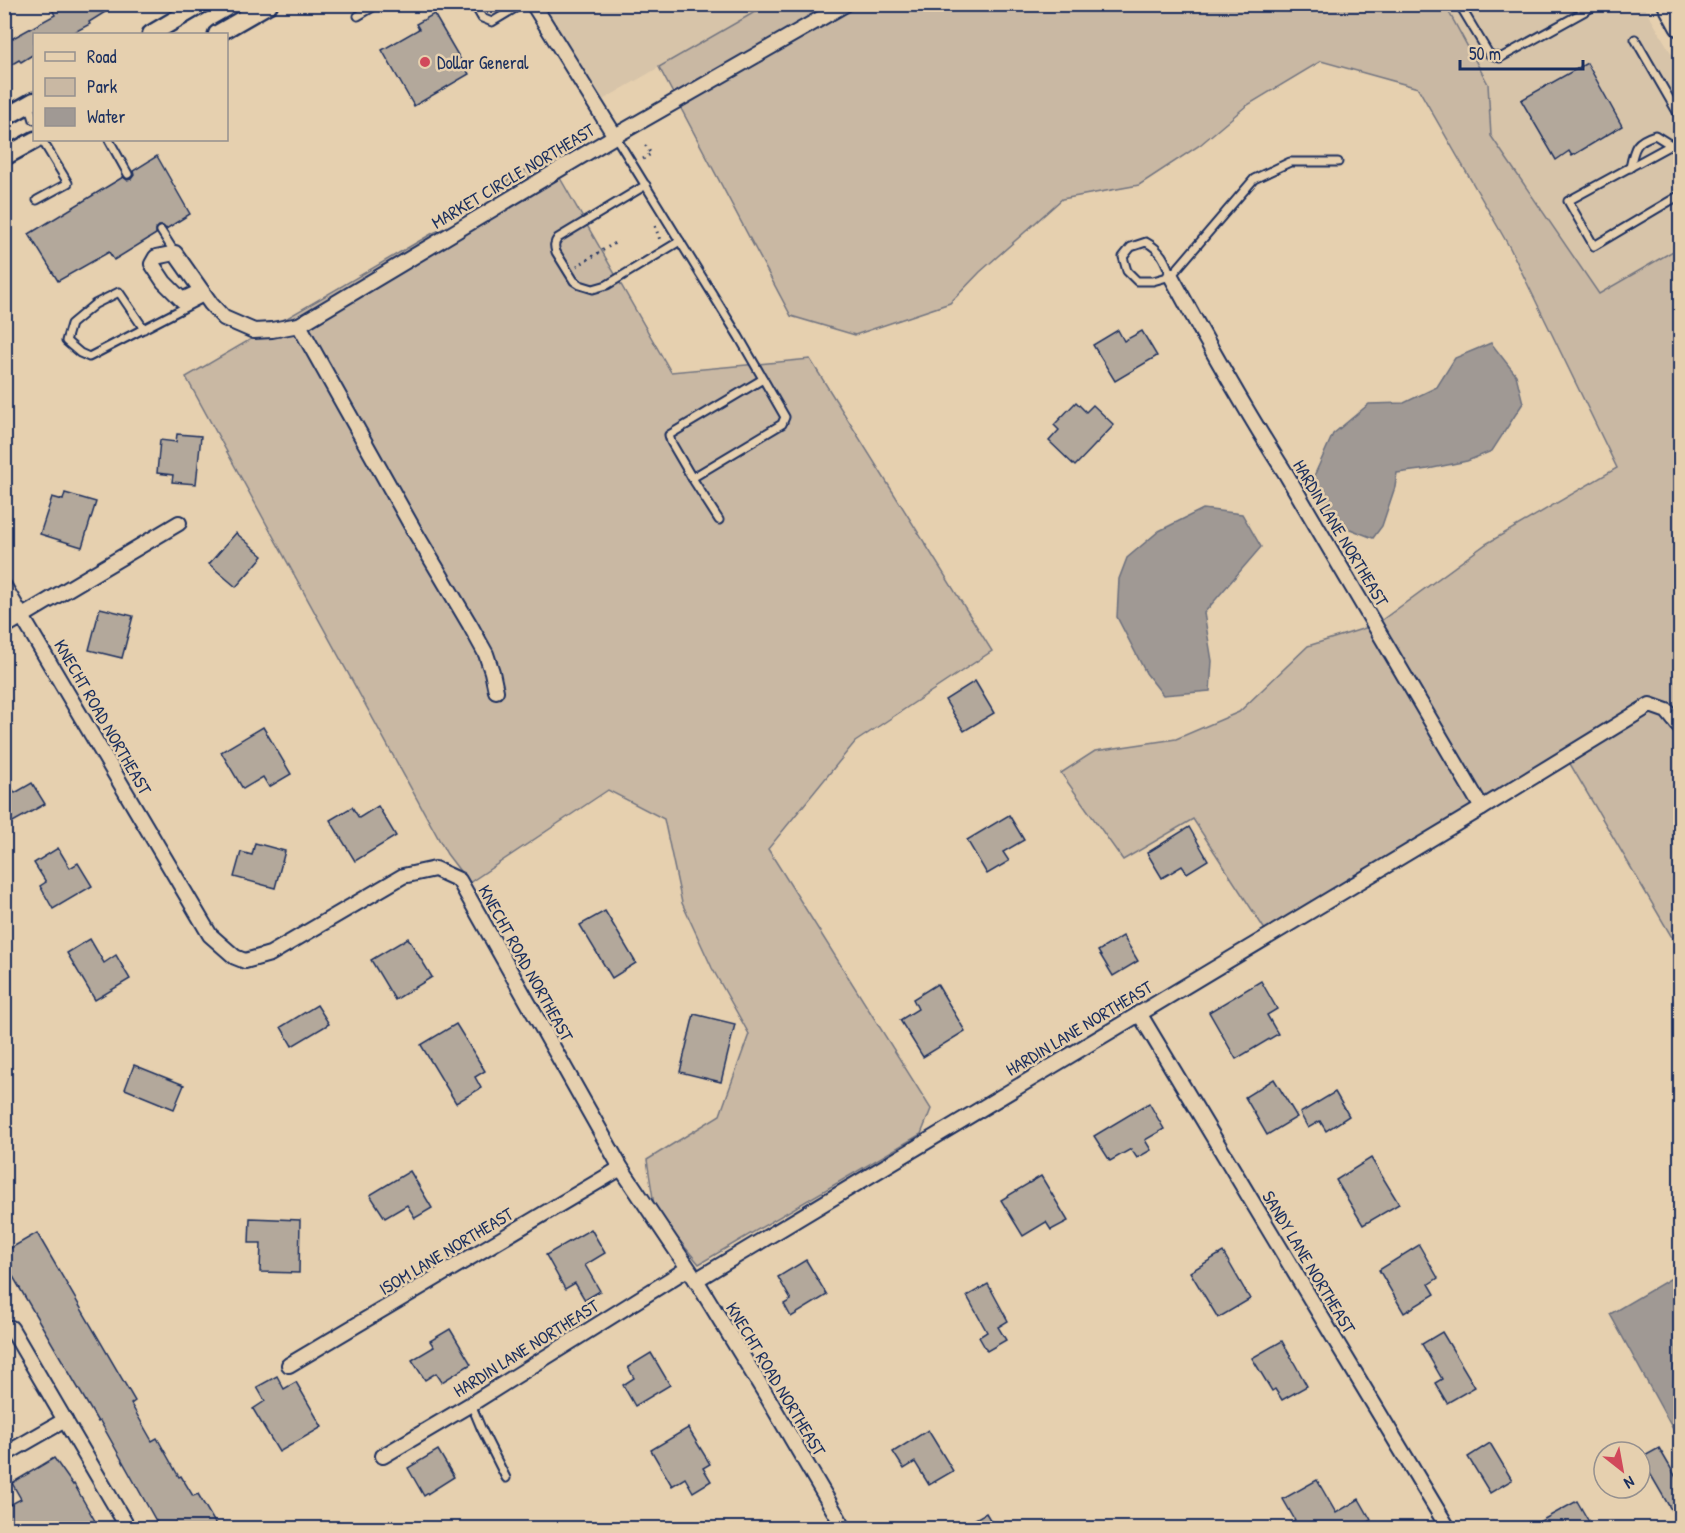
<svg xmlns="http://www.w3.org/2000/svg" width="1685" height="1533" font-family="'Patrick Hand',sans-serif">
  <rect width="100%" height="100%" fill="#e6d0af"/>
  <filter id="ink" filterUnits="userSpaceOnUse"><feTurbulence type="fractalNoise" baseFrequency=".0167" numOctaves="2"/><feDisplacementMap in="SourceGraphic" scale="12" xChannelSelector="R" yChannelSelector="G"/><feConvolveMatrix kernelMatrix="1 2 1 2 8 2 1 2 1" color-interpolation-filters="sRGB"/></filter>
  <g filter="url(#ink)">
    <g fill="#d7c4a9">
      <polygon points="524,5 767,5 587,109"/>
      <polygon points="1445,5 1643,5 1680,68 1680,247 1599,294 1491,136 1488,84"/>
    </g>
    <g fill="#c9b8a3" stroke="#727480" stroke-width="1.5">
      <polygon points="767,5 1445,5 1488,84 1491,136 1599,294 1680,247 1680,951 1569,762 1269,936 1193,819 1123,860 1061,773 1095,751 1176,739 1239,712 1308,646 1375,625 1486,544 1617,468 1510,248 1418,88 1321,61 1246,106 1200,145 1139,185 1062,199 980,272 950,303 855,335 791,316 659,67"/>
      <polygon points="548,157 671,372 810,359 992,651 855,742 768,849 931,1109 921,1134 699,1264 655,1211 647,1160 720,1115 749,1034 712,968 682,903 664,819 608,790 469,883 447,854 186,377 433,233 514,199 506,181"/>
    </g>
    <g fill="#a09994" stroke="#6b6f7e" stroke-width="1.5">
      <polygon points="1491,343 1516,375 1523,403 1492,451 1467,461 1428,469 1397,473 1395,487 1382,526 1373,538 1340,525 1319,502 1314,476 1333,434 1369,404 1404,403 1437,387 1455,358"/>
      <polygon points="1203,509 1242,514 1261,547 1204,613 1212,661 1210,691 1163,695 1146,673 1117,617 1119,579 1127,558 1159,531"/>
      <polygon points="1680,1273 1680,1442 1610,1314"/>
    </g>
    <g fill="#b3a89b" stroke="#1b2f5e" stroke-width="1.5">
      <polygon points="49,4 118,4 89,22 90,24 71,34 34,34 34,54 21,62 19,60 4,69 4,43 55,15"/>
      <polygon points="434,14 469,74 414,106 382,50 419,29 416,24"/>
      <polygon points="1587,63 1622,126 1572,156 1569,151 1556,160 1521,100"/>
      <polygon points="157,156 190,214 166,229 163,226 159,226 156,229 156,234 114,260 109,252 58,281 29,234 123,177 127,180 131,179 134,175 133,171"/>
      <polygon points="1118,330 1124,341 1142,331 1157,356 1115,381 1093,345"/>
      <polygon points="1076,402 1086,412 1093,405 1114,425 1075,466 1049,441 1059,430 1054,425"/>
      <polygon points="177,434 201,436 196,484 172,482 173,475 157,473 160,440 176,442"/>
      <polygon points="65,493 96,502 82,547 40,534 52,497 63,500"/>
      <polygon points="236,533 263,556 236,587 209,564"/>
      <polygon points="100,608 133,616 122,658 89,650"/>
      <polygon points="975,681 994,713 964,731 945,700"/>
      <polygon points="263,727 291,774 269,787 263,777 243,789 221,752"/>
      <polygon points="4,776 15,793 32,783 45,804 4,827"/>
      <polygon points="378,806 396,836 355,861 330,820 352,807 359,818"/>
      <polygon points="1009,815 1024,840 1003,852 1009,861 987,874 967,840"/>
      <polygon points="1189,827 1208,860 1187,873 1182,866 1162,878 1147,853"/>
      <polygon points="255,843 285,851 275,888 234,877 241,852 252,855"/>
      <polygon points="58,848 70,868 78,863 92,886 53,909 40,886 46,882 34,863"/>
      <polygon points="605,911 636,963 612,978 580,925"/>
      <polygon points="1123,936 1138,961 1113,976 1098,951"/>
      <polygon points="408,938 432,977 395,1000 371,960"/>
      <polygon points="90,939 104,963 116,955 130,979 95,1000 67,953"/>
      <polygon points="1261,981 1277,1009 1267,1015 1278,1034 1236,1059 1209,1012"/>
      <polygon points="937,984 965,1031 923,1057 900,1020 918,1009 913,999"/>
      <polygon points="317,1005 329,1024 292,1046 281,1027"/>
      <polygon points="694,1014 735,1024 721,1082 680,1072"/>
      <polygon points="456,1024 485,1071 475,1077 481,1088 456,1103 421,1045"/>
      <polygon points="134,1065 184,1085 174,1109 125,1089"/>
      <polygon points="1274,1079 1297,1117 1267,1135 1245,1097"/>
      <polygon points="1335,1092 1349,1116 1326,1131 1320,1121 1308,1128 1300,1113"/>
      <polygon points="1149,1103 1164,1129 1145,1140 1151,1150 1137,1158 1131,1149 1110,1161 1094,1136"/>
      <polygon points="1371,1158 1399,1204 1363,1225 1336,1180"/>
      <polygon points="410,1171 432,1208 415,1218 407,1205 385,1218 370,1195"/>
      <polygon points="1041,1176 1068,1221 1051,1230 1046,1222 1023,1236 1001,1200"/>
      <polygon points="250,1218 300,1220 299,1273 260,1272 261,1243 249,1243"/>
      <polygon points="591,1229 605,1253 585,1265 600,1291 585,1300 575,1283 565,1289 546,1255"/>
      <polygon points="37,1233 135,1401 131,1404 152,1441 157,1438 179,1477 181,1476 193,1496 198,1494 218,1528 160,1528 100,1421 98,1422 11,1273 10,1274 4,1264 4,1252"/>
      <polygon points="1419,1245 1438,1278 1429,1284 1435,1294 1404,1313 1379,1270"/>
      <polygon points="1223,1252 1250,1299 1218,1318 1190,1272"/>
      <polygon points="806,1260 827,1295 791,1317 784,1304 791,1300 778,1277"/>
      <polygon points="988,1284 1008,1321 998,1327 1006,1340 987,1351 979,1337 987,1332 967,1296"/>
      <polygon points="450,1329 471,1364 442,1382 436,1373 425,1380 412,1360 434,1347 430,1341"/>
      <polygon points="1442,1332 1475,1387 1447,1403 1435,1383 1442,1379 1422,1344"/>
      <polygon points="1282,1341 1307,1386 1282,1400 1275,1389 1272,1391 1252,1358"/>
      <polygon points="651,1353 670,1385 635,1406 623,1385 634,1378 628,1367"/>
      <polygon points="277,1376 284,1389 296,1382 322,1427 279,1452 253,1409 265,1401 257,1387"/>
      <polygon points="688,1428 710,1464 703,1468 711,1481 693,1492 685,1478 672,1486 651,1450"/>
      <polygon points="928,1430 953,1471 929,1485 915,1462 904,1469 893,1452"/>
      <polygon points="1490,1443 1512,1480 1490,1493 1468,1457"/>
      <polygon points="1659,1448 1680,1484 1680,1525 1641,1458"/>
      <polygon points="438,1450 454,1477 424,1496 408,1468"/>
      <polygon points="54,1458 73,1485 74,1484 99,1528 4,1528 4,1508 21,1499 12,1483"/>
      <polygon points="1317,1480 1336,1513 1359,1499 1371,1520 1356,1528 1281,1528 1295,1520 1283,1499"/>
      <polygon points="1577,1501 1589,1522 1578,1528 1528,1528"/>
      <polygon points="986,1513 995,1528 959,1528"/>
    </g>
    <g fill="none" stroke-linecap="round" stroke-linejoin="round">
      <defs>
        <g id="service">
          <polyline points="474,4 482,18 492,22 522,4"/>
          <polyline points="1459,4 1489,54 1500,58 1598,4"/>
          <polyline points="358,16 378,4"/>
          <polyline points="1635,39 1680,117"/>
          <polyline points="29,104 34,120"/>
          <polyline points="615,136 739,337 785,417 782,424 692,478 719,520"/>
          <polyline points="109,140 128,174"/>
          <polyline points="1680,140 1568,201 1594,246 1680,195"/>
          <path d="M 1630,168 C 1634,148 1635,141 1655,135 L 1671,145"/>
          <path d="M 646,185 L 558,238 C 554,243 554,246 556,252 L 574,281 L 580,285 L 593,289 L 607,285 L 680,241"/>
          <polyline points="37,200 68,183 42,140"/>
          <polyline points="161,231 175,253"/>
          <path d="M 1171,276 C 1165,260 1161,250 1146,242 L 1131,247 L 1123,257 L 1127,271 L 1137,281 L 1153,281 L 1171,276 L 1254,179 L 1290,162 L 1338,162"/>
          <polyline points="144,329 119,292 95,304 71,324 66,341 80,353 89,357 205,297"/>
          <polyline points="692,478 671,442 669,435 763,379"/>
          <polyline points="471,1404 481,1428 506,1478"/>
        </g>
        <g id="minor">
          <polyline points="533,4 615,136"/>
          <path d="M 1171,276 C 1208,344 1245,410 1286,474 L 1482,808"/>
          <polyline points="201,291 182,300 164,282 152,264 156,257 175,253 211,304 224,318 254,331 272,330 299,325 615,136 846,4"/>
          <polyline points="299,325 415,532 470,625 486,654 492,672 496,691"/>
          <polyline points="4,586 210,935 235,957 245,961 270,954 403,876 435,869 459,880 621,1168 696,1280 765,1393 844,1528"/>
          <polyline points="4,627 179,523"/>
          <polyline points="1139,1013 1448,1528"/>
          <polyline points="696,1280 1482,808 1650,705 1667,711 1680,727"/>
          <polyline points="4,1332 11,1328 128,1528"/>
          <polyline points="289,1365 621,1168"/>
          <polyline points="4,1455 65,1420"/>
          <polyline points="383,1456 471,1404 687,1269"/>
        </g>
        <g id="tertiary">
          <polyline points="151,34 202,4"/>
          <polyline points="217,34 269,4"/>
          <polyline points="4,118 34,101"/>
          <polyline points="4,157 35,140"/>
        </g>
        <polyline id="secondary" points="1668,4 1680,26"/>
      </defs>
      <use href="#service" stroke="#1b2f5e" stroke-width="11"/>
      <use href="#minor" stroke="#1b2f5e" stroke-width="18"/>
      <use href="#tertiary" stroke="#1b2f5e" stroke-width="21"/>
      <use href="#secondary" stroke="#1b2f5e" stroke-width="24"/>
      <g stroke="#1b2f5e" stroke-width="3" stroke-dasharray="1.5 4.5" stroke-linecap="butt">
        <polyline points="643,159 651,154 644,143"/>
        <polyline points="655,226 660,240"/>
        <polyline points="577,266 618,241"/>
      </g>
      <use href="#service" stroke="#e6d0af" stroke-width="7"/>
      <use href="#minor" stroke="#e6d0af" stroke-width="14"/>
      <use href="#tertiary" stroke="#e6d0af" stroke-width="16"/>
      <use href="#secondary" stroke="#e6d0af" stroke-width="20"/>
    </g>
  </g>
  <circle fill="#d1495b" stroke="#e6d0af" stroke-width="2" cx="425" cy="62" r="6"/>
  <g text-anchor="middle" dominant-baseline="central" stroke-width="5" stroke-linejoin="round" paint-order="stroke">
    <g font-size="18" fill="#1b2f5e" stroke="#e6d0af" text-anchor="start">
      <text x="437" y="62">Dollar General</text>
    </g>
    <g font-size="18" fill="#1b2f5e" stroke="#e6d0af">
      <text transform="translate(513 176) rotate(-31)">MARKET CIRCLE NORTHEAST</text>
      <text transform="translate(1341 533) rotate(59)">HARDIN LANE NORTHEAST</text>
      <text transform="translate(103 717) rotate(60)">KNECHT ROAD NORTHEAST</text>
      <text transform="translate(526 963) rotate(61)">KNECHT ROAD NORTHEAST</text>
      <text transform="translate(1079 1028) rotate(-31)">HARDIN LANE NORTHEAST</text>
      <text transform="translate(446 1251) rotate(-31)">ISOM LANE NORTHEAST</text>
      <text transform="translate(1309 1262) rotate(59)">SANDY LANE NORTHEAST</text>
      <text transform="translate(526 1348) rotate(-32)">HARDIN LANE NORTHEAST</text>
      <text transform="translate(776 1379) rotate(59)">KNECHT ROAD NORTHEAST</text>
    </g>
  </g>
  <rect width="1685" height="1533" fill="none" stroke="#e6d0af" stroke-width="24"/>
  <rect x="12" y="12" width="1661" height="1509" fill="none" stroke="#1b2f5e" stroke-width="2" filter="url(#ink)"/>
  <rect x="33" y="33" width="195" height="108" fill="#e6d0af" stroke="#95908f" stroke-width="1.5"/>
  <rect x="45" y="52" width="30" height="9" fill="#e6d0af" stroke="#95908f" stroke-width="1.5"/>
  <text x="87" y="63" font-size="18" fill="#1b2f5e">Road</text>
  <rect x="45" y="78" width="30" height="18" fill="#c9b8a3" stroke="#95908f" stroke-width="1.5"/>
  <text x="87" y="93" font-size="18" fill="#1b2f5e">Park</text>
  <rect x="45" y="108" width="30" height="18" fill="#a09994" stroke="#95908f" stroke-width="1.5"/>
  <text x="87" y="123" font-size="18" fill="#1b2f5e">Water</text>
  <g transform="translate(1622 1470) rotate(149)"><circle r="28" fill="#e6d0af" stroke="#95908f" stroke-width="1.5"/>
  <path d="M0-4.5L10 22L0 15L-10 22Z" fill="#d1495b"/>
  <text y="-9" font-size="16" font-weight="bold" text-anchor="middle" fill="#1b2f5e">N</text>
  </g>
  <path d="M1460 60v9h123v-9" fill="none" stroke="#1b2f5e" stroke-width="3"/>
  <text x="1469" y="60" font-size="18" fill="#1b2f5e" stroke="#e6d0af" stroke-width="4.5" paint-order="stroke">50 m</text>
</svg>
